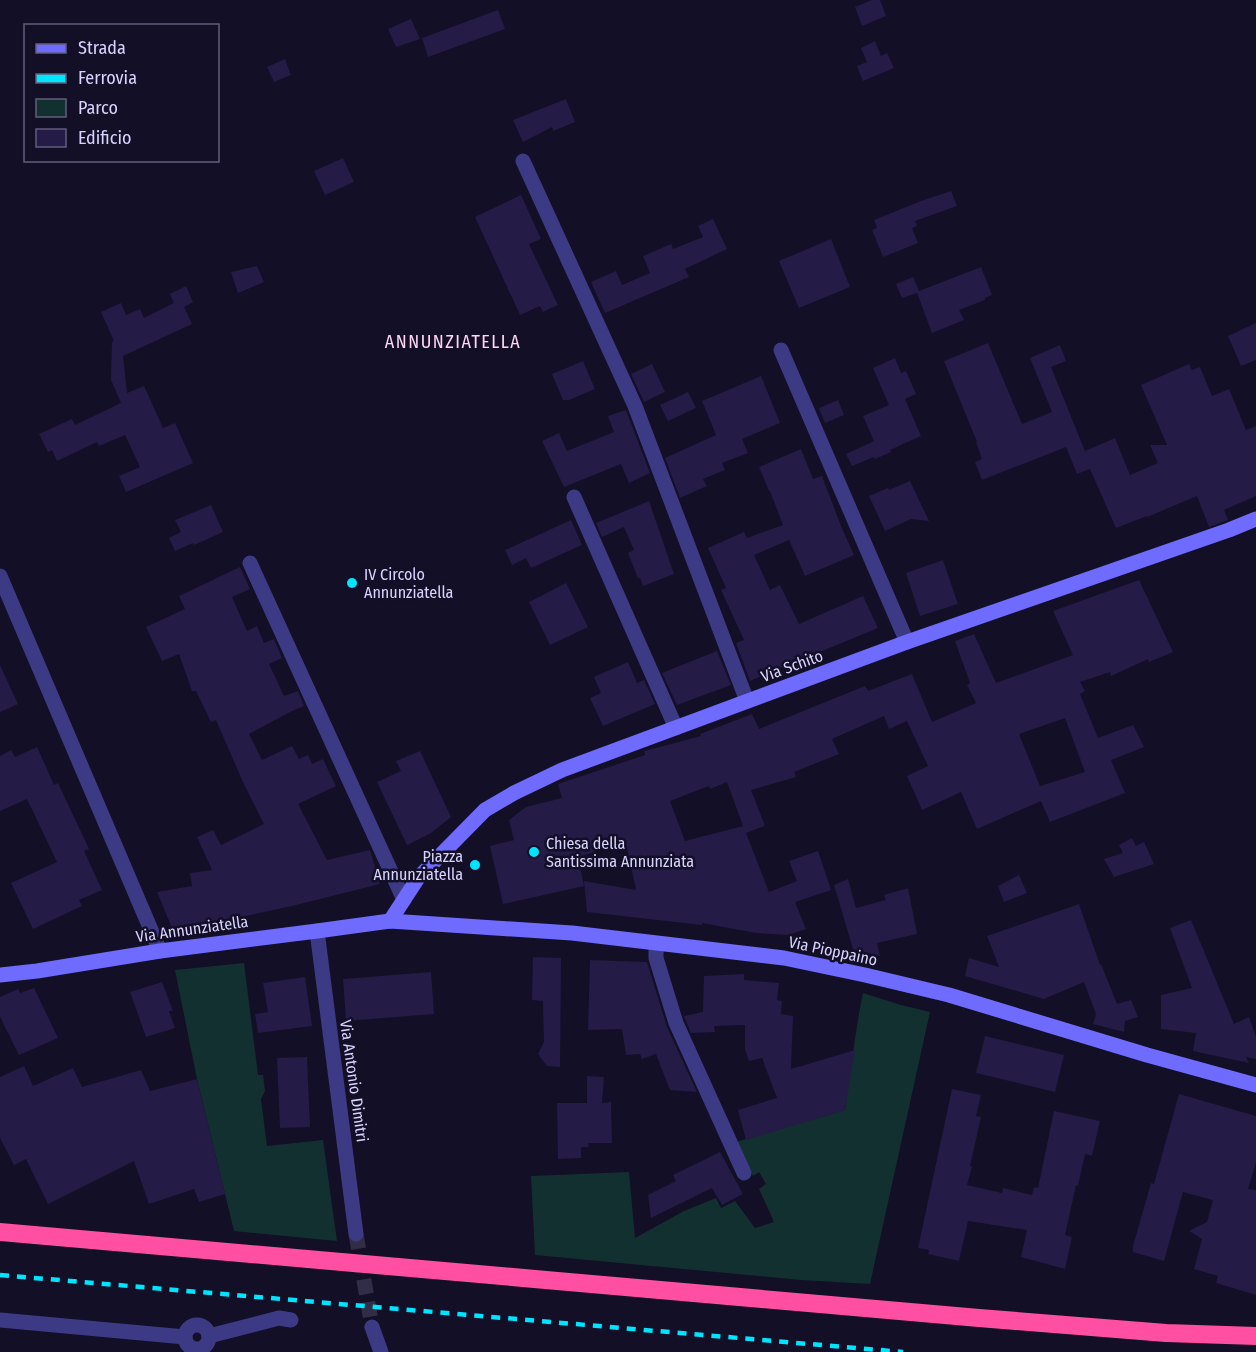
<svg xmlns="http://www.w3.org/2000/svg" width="1256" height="1352" font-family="'Fira Sans Condensed',sans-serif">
  <rect width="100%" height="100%" fill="#130f26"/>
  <g fill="#12302f">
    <polygon points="244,963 258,1075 263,1075 265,1091 261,1099 267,1146 323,1140 337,1241 234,1231 197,1079 175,970"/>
    <path d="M 863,993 L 901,1005 L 930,1012 L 870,1284 L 801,1280 L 535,1255 L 531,1176 L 629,1172 L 635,1238 L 684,1211 L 716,1198 L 721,1208 L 735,1201 L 755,1228 L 774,1222 L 759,1189 L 766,1184 L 759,1172 L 753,1176 L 736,1142 L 845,1110 C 851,1071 855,1031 863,993 Z"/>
  </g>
  <g fill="#241b47" fill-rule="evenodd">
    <polygon points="872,0 880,0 886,16 862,26 855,7"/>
    <polygon points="498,10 505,29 428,57 422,38"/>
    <polygon points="411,19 420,39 396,47 388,29"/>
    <polygon points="875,41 881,56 887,53 894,68 863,81 857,66 867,62 861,48"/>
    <polygon points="285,59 291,75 274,82 267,67"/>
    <polygon points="566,99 575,122 553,131 552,127 523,142 513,120"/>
    <polygon points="343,158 354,182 325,195 314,171"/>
    <polygon points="951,191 957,206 915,221 917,226 912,228 918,243 883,257 872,230 877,228 874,220 921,201"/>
    <polygon points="521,195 541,239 529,244 558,305 543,312 540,306 520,315 475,217"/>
    <polygon points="713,219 727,249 685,269 689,277 605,313 591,282 616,271 622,285 650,273 643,256 671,244 673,249 703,237 698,226"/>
    <polygon points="831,239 850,287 799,308 779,261"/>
    <polygon points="257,266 264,282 238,293 231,272"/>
    <polygon points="981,267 992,295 985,298 985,300 959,310 964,320 932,333 917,293 902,298 896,284 913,277 919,291"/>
    <polygon points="186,286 193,302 184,307 192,324 123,356 127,393 144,386 163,428 175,423 193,463 126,492 119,476 140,467 125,435 99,446 97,442 57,461 52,450 48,452 39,434 72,419 75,425 121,403 111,380 112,342 114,341 101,312 121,303 126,315 140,309 144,318 174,303 170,294"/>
    <polygon points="1256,323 1256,360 1241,366 1228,336"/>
    <polygon points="988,343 1022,424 1052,412 1030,358 1060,345 1066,361 1051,367 1085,451 1115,438 1130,475 1158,463 1150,445 1167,445 1141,385 1189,364 1192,370 1200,367 1212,396 1229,389 1246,430 1256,426 1256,496 1224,510 1228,520 1209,527 1197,496 1147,517 1147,516 1116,528 1090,469 1077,474 1066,447 982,480 975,462 982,459 976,442 977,442 944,361"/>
    <polygon points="895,358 901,373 906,371 916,394 905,399 921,436 890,450 891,452 875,459 874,457 852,466 846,454 874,441 863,416 889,405 873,368"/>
    <polygon points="583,361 595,389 569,400 563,400 552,374"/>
    <polygon points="652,364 665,392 644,402 631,374"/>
    <polygon points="761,376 780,423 742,439 748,453 722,463 725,470 703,479 707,486 680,498 665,458 716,435 702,401"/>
    <polygon points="688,392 696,408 668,421 660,405"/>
    <polygon points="838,400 844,415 825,423 819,408"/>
    <polygon points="626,410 650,473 629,483 621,464 564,487 542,441 559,433 567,451 614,432 608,416"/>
    <polygon points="801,449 813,479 822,476 841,526 854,555 805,576 789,540 754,555 770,590 780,585 799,624 863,596 878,628 750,681 736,643 744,640 721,590 726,588 708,548 744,532 747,538 783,525 770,491 769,491 759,467"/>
    <polygon points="910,481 929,521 911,519 885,531 869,496 888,488 889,490"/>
    <polygon points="649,501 674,574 643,586 640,578 638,578 628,553 634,550 624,527 602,537 596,523"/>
    <polygon points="211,505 223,532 194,545 193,543 175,551 169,538 181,532 175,520"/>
    <polygon points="571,520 582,545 531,568 526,558 512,565 505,550"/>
    <polygon points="943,560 958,604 920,616 906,573"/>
    <polygon points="240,567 250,589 232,597 247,631 257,626 264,643 274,639 282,658 269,664 284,696 298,691 304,706 292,711 249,734 262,760 292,746 299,759 308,755 312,764 323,759 336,786 298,804 327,860 370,850 380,884 292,906 251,915 172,928 157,892 192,886 190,873 212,870 197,837 213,830 221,845 264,824 242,780 216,720 211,722 196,691 192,691 179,654 162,661 146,627 185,609 179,596"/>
    <path d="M 1139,580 L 1173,652 L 1149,662 L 1148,659 L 1111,676 L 1110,672 L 1080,682 L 1085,691 L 1080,694 L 1098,738 L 1133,725 L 1144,747 L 1111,760 L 1125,793 L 1050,822 L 1041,801 L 977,829 L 961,792 L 922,810 L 907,776 L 928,766 L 907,721 L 889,729 L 884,716 L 832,739 L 839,754 L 794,772 L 796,777 L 751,790 L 765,826 L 746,833 L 769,892 L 797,881 L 789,861 L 818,851 L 831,890 L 795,902 L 806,929 L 788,935 L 756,933 L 702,923 L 702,925 L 587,912 L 584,881 L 636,890 L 626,843 L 578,857 L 584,886 L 503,904 L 490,846 L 514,840 L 509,820 L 526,807 L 562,798 L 558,784 L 645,755 L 644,751 L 701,736 L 700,734 L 752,714 L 759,729 L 865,686 L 868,691 L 912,674 L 932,722 L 976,703 L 967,685 L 970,683 L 955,641 L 974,634 L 996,683 L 1073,655 L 1053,611 ZM 1065,718 L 1085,772 L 1040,786 L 1019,734 ZM 727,782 L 743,826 L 685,841 L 670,801 L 709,786 L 710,789 Z"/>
    <polygon points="566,583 588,627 550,645 529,602"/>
    <polygon points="717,651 731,685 677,705 662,673"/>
    <polygon points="628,662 637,683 644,680 655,704 603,726 590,698 601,693 594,677"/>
    <polygon points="0,665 18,704 0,712"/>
    <polygon points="37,747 54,785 58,783 89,849 84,851 102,890 79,900 82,906 33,929 11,883 57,862 27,799 0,811 0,756 11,750 15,757"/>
    <polygon points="420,751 451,817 431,833 407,845 377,782 401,771 396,761"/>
    <polygon points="1132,838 1136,846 1144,842 1154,864 1114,877 1104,859 1123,853 1119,845"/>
    <polygon points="1019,875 1027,893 1004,902 998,886"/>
    <polygon points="848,879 856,908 886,900 884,895 908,888 917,934 877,943 880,956 853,949 834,885"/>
    <polygon points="1079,904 1100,965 1101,964 1117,1004 1131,1000 1138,1017 1125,1021 1124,1032 1093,1024 1096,1014 1084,982 1044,999 965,976 969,958 999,967 987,936"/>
    <polygon points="1191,920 1234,1024 1249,1017 1256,1037 1256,1059 1246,1057 1249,1063 1193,1051 1196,1033 1161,1029 1161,995 1192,988 1170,928"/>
    <polygon points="533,957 561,958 560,1067 547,1066 538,1054 544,1042 543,1001 532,1000"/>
    <polygon points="590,960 647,962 667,1027 697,1092 670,1090 656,1054 642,1059 640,1054 626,1055 622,1029 588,1030"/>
    <polygon points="431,972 434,1014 346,1021 343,979"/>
    <polygon points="744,974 744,980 779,983 777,1000 782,1001 781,1014 793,1016 791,1069 855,1050 845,1110 746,1140 738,1110 777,1098 762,1058 749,1061 745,1049 745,1025 714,1026 715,1032 691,1033 684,1016 703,1012 704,976"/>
    <polygon points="305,977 312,1026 258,1033 255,1014 268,1012 263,983"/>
    <polygon points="162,982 173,1011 169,1011 175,1028 146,1037 130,992"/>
    <polygon points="34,988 58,1038 19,1055 0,1017 0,997 18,989 20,993"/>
    <polygon points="985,1036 1064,1055 1055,1092 976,1073"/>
    <polygon points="307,1057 310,1127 280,1128 277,1058"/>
    <polygon points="24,1066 33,1086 73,1068 82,1087 141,1070 150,1091 197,1079 225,1194 199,1202 194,1189 149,1204 134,1161 48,1204 26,1159 14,1165 0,1138 0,1077"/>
    <polygon points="587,1076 604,1077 602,1103 611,1102 612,1143 588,1143 589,1147 581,1147 581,1158 558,1159 557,1103 587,1103"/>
    <polygon points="952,1089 981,1095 976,1116 981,1117 970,1166 972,1167 967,1185 1002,1193 1003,1188 1032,1195 1034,1187 1038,1188 1054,1111 1100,1121 1092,1156 1085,1154 1078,1186 1076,1185 1065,1235 1072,1237 1065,1269 1021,1257 1027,1230 968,1221 959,1261 928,1254 929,1250 918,1248"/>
    <polygon points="1179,1094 1256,1116 1256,1162 1248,1189 1256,1190 1256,1295 1216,1283 1218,1276 1194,1269 1202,1239 1189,1231 1207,1222 1213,1200 1183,1192 1164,1261 1133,1252 1133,1246 1151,1183 1154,1184"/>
    <polygon points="720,1152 743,1194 722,1205 712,1188 651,1218 648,1195 676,1181 673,1175"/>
  </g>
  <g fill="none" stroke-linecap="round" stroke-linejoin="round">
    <polyline stroke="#312d47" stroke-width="15" stroke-dasharray="15 8" stroke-linecap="butt" points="356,1234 372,1327"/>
    <g stroke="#3d3a85" stroke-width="15">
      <polyline points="523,161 635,406 747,701"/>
      <polyline points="781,350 907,642"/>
      <polyline points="574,497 676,728"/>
      <polyline points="250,563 404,900"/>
      <polyline points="0,576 160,951"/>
      <polyline points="317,931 356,1234"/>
      <polyline points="656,944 656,958 676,1023 744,1173"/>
      <polyline points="0,1320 185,1337"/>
      <circle cx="197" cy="1337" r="12"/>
      <polyline points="372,1327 381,1352"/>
      <polyline points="209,1336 279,1318 291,1320"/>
    </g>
    <g stroke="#6f6bff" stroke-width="15">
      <polyline points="390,921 418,878 485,810 514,793 562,770 907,642 1229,530 1256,519"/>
      <polyline points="0,975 37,971 160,951 317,931 390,921 572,933 784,958 865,975 949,995 1147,1055 1256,1085"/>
    </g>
    <polyline stroke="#ff4fa3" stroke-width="18" points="0,1232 979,1318 1166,1333 1256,1336"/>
    <polyline stroke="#00e5ff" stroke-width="4.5" stroke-dasharray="9 8" stroke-linecap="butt" points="0,1275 903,1352"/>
  </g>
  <g fill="#00e5ff" stroke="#130f26" stroke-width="2">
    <circle cx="352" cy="583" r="6"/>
    <circle cx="534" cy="852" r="6"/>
    <circle cx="475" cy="865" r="6"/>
  </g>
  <g text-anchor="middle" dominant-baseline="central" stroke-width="5" stroke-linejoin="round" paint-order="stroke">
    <g font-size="16" fill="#d9d4ff" stroke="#130f26" text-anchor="start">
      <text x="364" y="574">IV Circolo<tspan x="364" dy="18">Annunziatella</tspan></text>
      <text x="546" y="843">Chiesa della<tspan x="546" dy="18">Santissima Annunziata</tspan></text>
      <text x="463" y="856" text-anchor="end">Piazza<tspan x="463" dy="18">Annunziatella</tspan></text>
    </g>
    <g font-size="16" fill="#d9d4ff" stroke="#130f26">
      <text transform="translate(792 666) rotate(-20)">Via Schito</text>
      <text transform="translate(192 929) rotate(-8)">Via Annunziatella</text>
      <text transform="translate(833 951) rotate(12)">Via Pioppaino</text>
      <text transform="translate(354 1081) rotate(82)">Via Antonio Dimitri</text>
    </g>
    <g font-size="18" letter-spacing="1.5" fill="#ffd6f0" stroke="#130f26">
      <text x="453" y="342">ANNUNZIATELLA</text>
    </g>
  </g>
  <rect x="24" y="24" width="195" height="138" fill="#130f26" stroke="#625e7d" stroke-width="1.5"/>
  <rect x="36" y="44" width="30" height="9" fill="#6f6bff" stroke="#625e7d" stroke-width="1.5"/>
  <text x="78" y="54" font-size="18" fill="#d9d4ff">Strada</text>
  <rect x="36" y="74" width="30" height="9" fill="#00e5ff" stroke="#625e7d" stroke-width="1.5"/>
  <text x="78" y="84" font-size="18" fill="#d9d4ff">Ferrovia</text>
  <rect x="36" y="99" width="30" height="18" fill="#12302f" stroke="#625e7d" stroke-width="1.5"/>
  <text x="78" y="114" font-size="18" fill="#d9d4ff">Parco</text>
  <rect x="36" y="129" width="30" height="18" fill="#241b47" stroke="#625e7d" stroke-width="1.5"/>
  <text x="78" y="144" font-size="18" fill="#d9d4ff">Edificio</text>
</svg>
